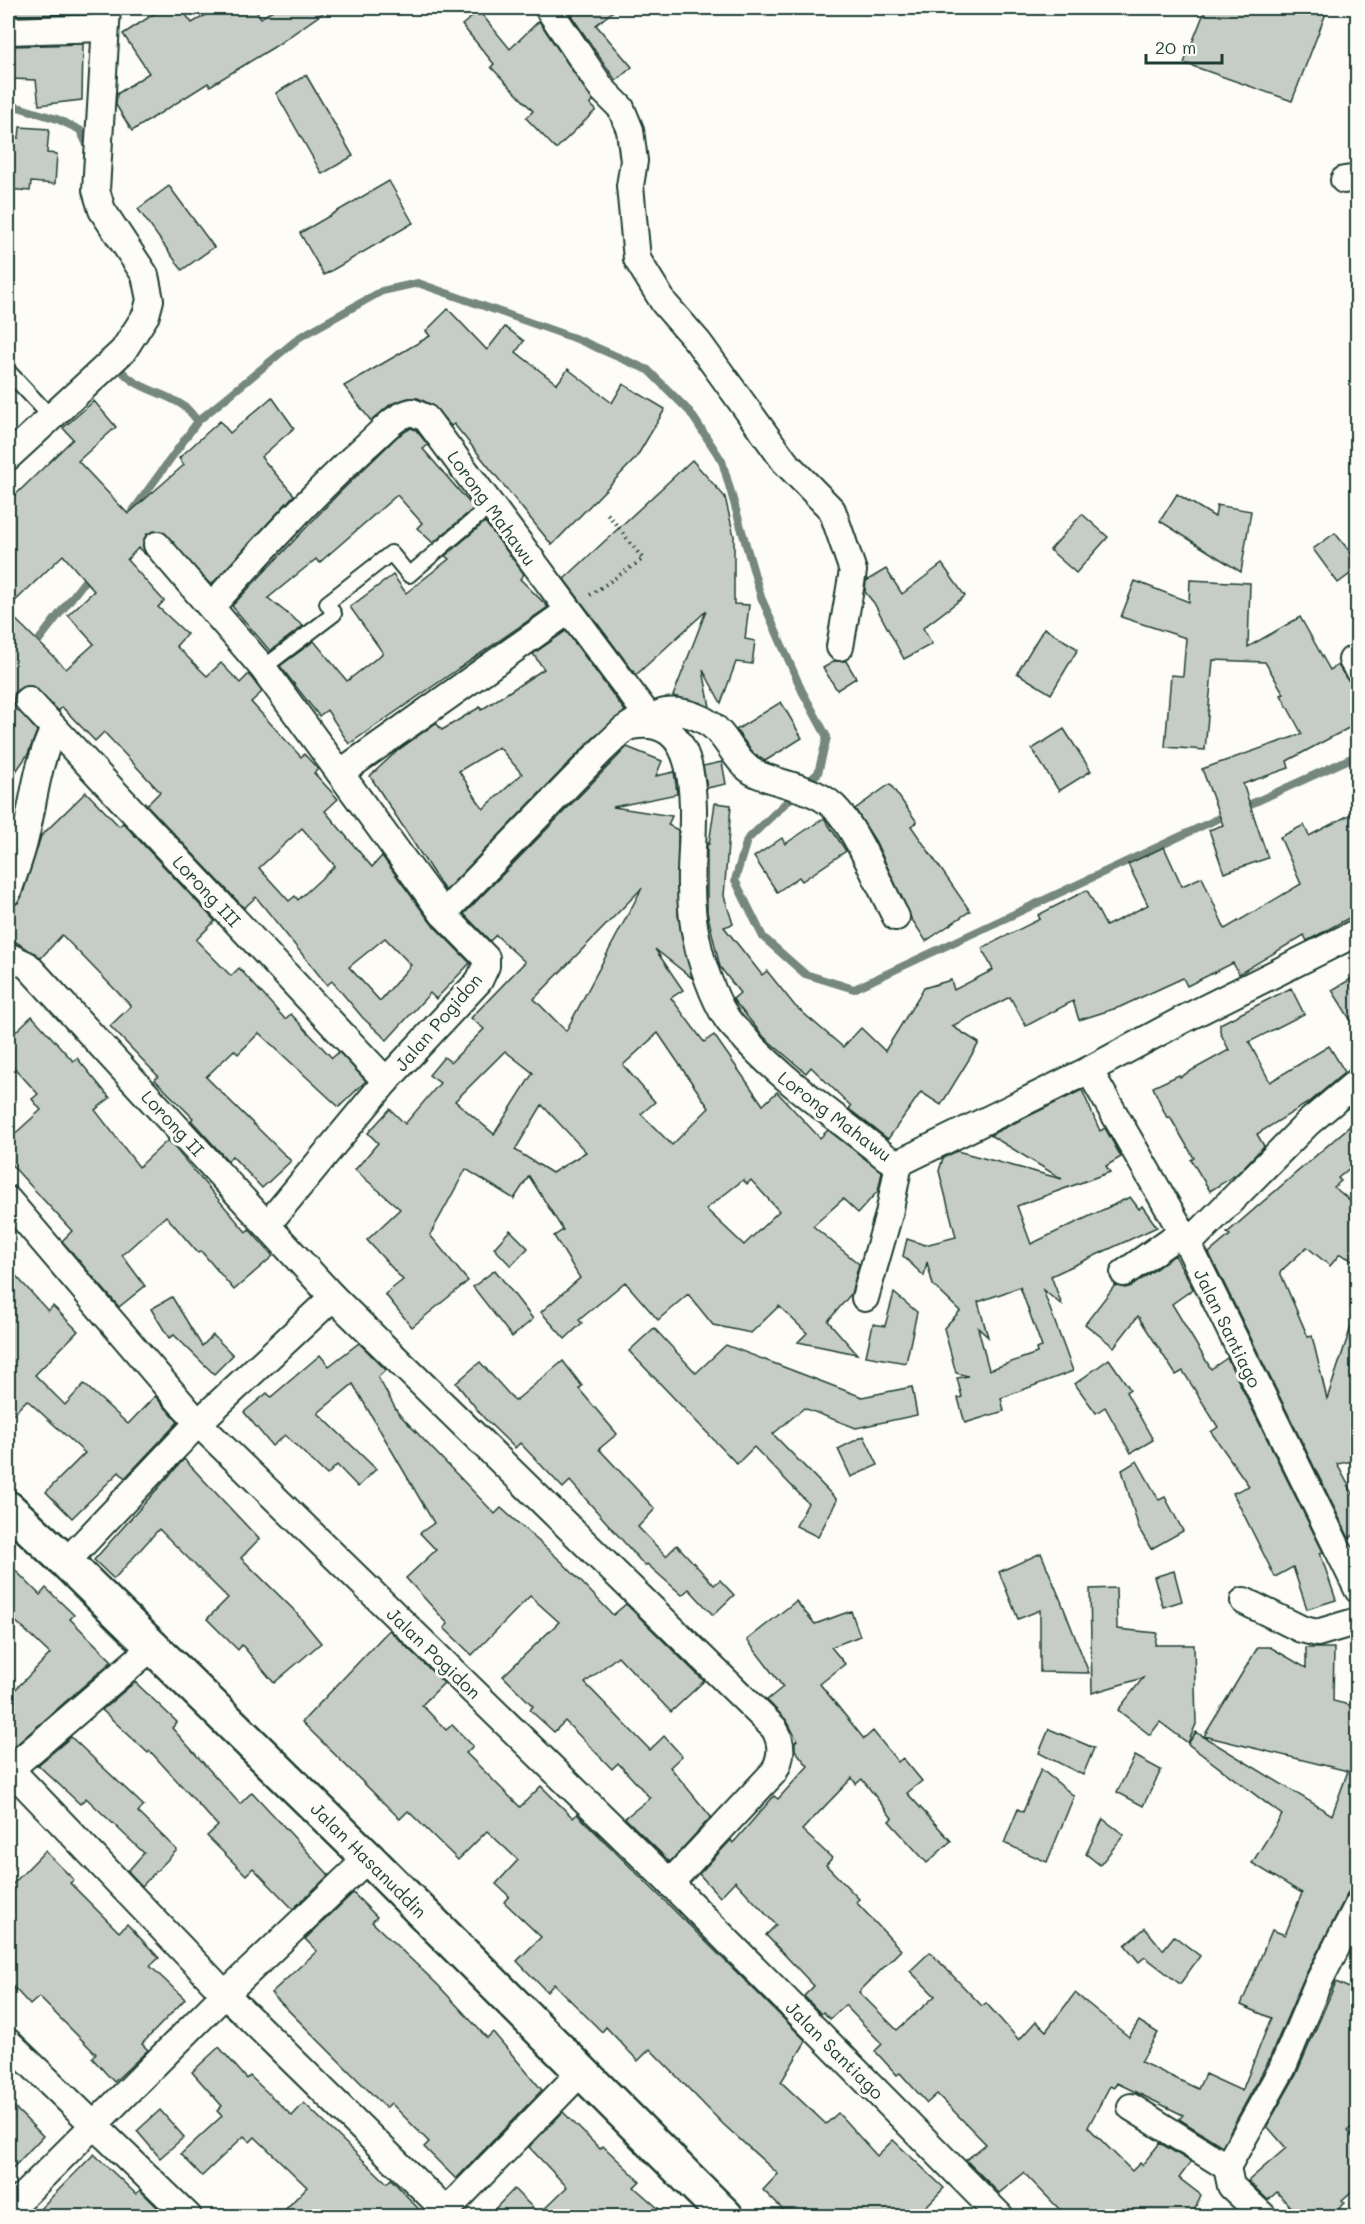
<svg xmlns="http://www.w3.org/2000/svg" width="1365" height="2224" font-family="Mali,sans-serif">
  <rect width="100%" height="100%" fill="#fdfcf7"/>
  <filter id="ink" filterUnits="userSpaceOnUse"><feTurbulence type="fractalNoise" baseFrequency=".0167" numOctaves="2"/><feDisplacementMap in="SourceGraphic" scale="12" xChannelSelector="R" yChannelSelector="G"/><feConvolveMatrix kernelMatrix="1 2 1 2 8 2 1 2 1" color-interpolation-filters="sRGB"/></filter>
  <g filter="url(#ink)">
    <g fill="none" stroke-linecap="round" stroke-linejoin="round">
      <g stroke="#75877f" stroke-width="8">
        <polyline points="8,104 57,119 80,130 90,151"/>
        <path d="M 116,362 C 130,390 163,390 185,407 C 190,411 194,417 198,421"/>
        <polyline points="129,516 198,421 300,337 382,291 418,283 577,339 648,370 690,412 722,461 761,597 802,691 827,737 818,773 805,785"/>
        <polyline points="32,649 91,573"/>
        <polyline points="796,793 747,840 735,880 763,937 805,974 854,989 1228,814"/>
        <polyline points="1242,808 1358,755"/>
      </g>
    </g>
    <g fill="#c6cdc7" stroke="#1f3d34" stroke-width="1.5" fill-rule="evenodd">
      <polygon points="15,8 83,8 83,14 15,16"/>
      <polygon points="163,8 181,8 192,23 218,8 254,8 261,18 276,8 330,8 274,47 210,86 208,83 132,131 116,105 117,94 149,73 123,34"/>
      <polygon points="566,8 617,8 596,25 632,67 616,81"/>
      <polygon points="1206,8 1328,8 1292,101 1184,63"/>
      <polygon points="479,11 510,49 539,21 593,101 590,104 596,110 556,149 526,118 533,111 491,67 494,64 462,25"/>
      <polygon points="83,44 82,100 39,105 36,80 12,79 13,46"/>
      <polygon points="306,75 353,156 322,174 276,93"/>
      <polygon points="20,127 49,129 47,153 57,154 55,184 31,182 30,191 8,189 8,137 19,138"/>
      <polygon points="389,181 413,223 324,275 300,233"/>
      <polygon points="169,186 214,247 182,270 138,209"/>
      <polygon points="448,309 487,350 505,327 524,341 516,352 557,384 568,369 612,403 623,384 665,409 636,458 552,545 454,424 451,426 432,405 418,398 408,398 391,404 371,421 344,386 430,336 426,331"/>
      <path d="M 272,397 L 294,428 L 261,457 L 294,495 L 211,585 L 161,531 L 147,534 L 143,541 L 145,554 L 138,548 L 127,560 L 164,601 L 158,607 L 187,634 L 176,646 L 207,676 L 221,663 L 240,683 L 249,674 L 251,677 L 262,692 L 251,702 L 301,757 L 304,754 L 318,769 L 314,773 L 338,799 L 325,811 L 372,867 L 382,856 L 431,923 L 470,963 L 436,999 L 430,993 L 387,1040 L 363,1018 L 332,981 L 327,985 L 256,897 L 244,908 L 147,805 L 160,792 L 104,732 L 95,741 L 62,707 L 59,711 L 32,686 L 17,690 L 13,703 L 37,731 L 28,754 L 8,783 L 8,612 L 66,669 L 94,644 L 68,615 L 94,591 L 63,555 L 8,608 L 8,502 L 73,439 L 63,428 L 94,401 L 116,427 L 78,461 L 128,514 L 184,465 L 179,458 L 220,421 L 230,433 ZM 302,828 L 335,866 L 298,900 L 295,896 L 289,901 L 259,868 ZM 385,938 L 411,965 L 380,1001 L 349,967 Z"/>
      <polygon points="411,428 416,430 428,445 423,449 474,508 433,543 417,528 422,523 397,495 319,563 316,559 268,598 303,626 270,651 232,606 338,494 398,436"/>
      <polygon points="692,460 725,497 734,536 734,604 749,605 745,639 755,641 752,664 736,662 721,703 703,670 710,707 673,696 706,611 636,675 564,579"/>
      <polygon points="1177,494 1215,517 1217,505 1251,511 1241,572 1160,521"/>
      <polygon points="1082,514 1108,537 1076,573 1050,550"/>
      <polygon points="485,522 524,574 520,579 548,607 349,744 327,710 319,716 280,666 314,641 347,681 383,653 350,607 393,575 406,593 449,559 445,556"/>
      <polygon points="1335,533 1358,562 1358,568 1338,583 1313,549"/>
      <polygon points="942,564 965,596 923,628 932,644 904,659 874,603 865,592 866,581 886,569 902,594"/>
      <polygon points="1190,580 1250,583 1248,647 1300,617 1330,670 1338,665 1346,678 1358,689 1358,723 1287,761 1289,768 1243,784 1268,858 1224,873 1209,830 1223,825 1202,769 1302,734 1281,695 1284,694 1265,662 1213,660 1205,750 1165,747 1171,675 1183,676 1186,638 1121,617 1135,581 1189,602"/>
      <polygon points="1044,628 1078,649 1051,694 1017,673"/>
      <path d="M 566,631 L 625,711 L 591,740 L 445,891 L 370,776 L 397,751 L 436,723 L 442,730 L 480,707 L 481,710 L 544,669 L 533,654 ZM 499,747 L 522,774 L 483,809 L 459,771 Z"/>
      <polygon points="835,661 846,661 856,678 837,690 823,668"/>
      <polygon points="781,702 802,738 765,761 754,754 736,730"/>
      <polygon points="1064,729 1091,771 1059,791 1032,749"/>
      <path d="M 627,747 L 662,761 L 656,776 L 674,772 L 676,785 L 677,794 L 613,807 L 672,816 L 668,825 L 678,830 L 678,915 L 692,978 L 655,949 L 683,990 L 671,998 L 704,1042 L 714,1035 L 763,1105 L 777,1092 L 820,1138 L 828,1130 L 882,1172 L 878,1191 L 858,1213 L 843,1199 L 813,1226 L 859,1264 L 851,1294 L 828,1321 L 857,1354 L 798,1342 L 807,1333 L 779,1306 L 751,1333 L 713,1325 L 688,1294 L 658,1320 L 625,1282 L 579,1320 L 582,1323 L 565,1339 L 541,1312 L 580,1278 L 554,1236 L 563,1230 L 529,1176 L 514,1199 L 466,1169 L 430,1235 L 468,1281 L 412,1327 L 385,1294 L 403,1280 L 367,1240 L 400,1209 L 355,1170 L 378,1143 L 368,1133 L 390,1109 L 405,1124 L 440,1083 L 429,1075 L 444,1057 L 451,1062 L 484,1029 L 471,1018 L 525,962 L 496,935 L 490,941 L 464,914 ZM 642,888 L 566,1031 L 534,999 ZM 658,1033 L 709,1108 L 672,1145 L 641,1114 L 655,1102 L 623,1065 ZM 505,1051 L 533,1073 L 494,1134 L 455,1101 ZM 542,1105 L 586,1152 L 552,1173 L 515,1150 ZM 743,1180 L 747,1184 L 751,1180 L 779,1211 L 744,1245 L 706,1209 Z"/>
      <polygon points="722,762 726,784 707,788 703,766"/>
      <polygon points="890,784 917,822 911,826 970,911 926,941 911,918 876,842 855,809"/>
      <polygon points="86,792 119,826 123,823 215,921 196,940 231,976 239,968 285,1019 291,1014 332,1058 339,1052 366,1081 339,1107 259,1033 238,1054 234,1050 206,1077 291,1161 262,1188 232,1156 228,1161 191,1120 193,1118 155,1080 158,1076 110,1026 131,1006 62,935 41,958 8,937 8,907 18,903 22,896 41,836"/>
      <polygon points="715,803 731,805 724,896 733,924 724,927 762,975 767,971 795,1006 843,1047 861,1028 885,1051 924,988 951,980 954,990 993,970 982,948 1040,919 1038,915 1087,890 1106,926 1148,905 1128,864 1164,847 1182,886 1202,877 1225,929 1301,884 1280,837 1304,825 1309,836 1351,814 1358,827 1358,913 1307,941 1304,935 1239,974 1233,963 1187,986 1183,978 1120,1007 1079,1020 1073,1001 1026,1026 1010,997 952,1026 979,1043 941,1105 921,1092 888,1139 849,1109 851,1106 811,1067 806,1073 764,1037 735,1002 733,999 740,993 720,967 707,912 707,843 709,844"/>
      <polygon points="824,818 846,851 802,881 799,877 777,892 754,857 782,838 785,844"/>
      <polygon points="1358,975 1358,1032 1332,990"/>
      <polygon points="1291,988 1304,1014 1249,1042 1270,1082 1329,1046 1345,1072 1311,1101 1257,1134 1264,1146 1237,1174 1210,1191 1191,1160 1194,1158 1170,1117 1167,1118 1153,1087 1179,1075 1180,1077 1229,1050 1220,1032 1220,1024"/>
      <polygon points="32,1016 73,1061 77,1058 110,1098 95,1110 139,1167 168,1140 246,1232 249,1229 273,1256 234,1290 201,1251 198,1253 166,1216 122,1255 145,1286 119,1307 62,1241 72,1231 8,1161 8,1140 41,1110 32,1099 38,1094 8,1061 8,1039"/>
      <path d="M 1082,1090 L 1100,1131 L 1105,1128 L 1121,1157 L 1106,1166 L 1110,1172 L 1017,1206 L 1031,1244 L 1130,1197 L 1139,1209 L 1142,1206 L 1157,1227 L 1051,1276 L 1062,1305 L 1043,1290 L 1073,1371 L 1001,1398 L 1004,1411 L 965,1423 L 958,1398 L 962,1397 L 957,1378 L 968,1376 L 956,1373 L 944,1328 L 960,1311 L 933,1285 L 927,1262 L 924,1276 L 903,1256 L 907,1239 L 925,1245 L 956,1237 L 939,1171 L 943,1158 L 957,1151 L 1062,1179 L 990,1135 ZM 1020,1287 L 1042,1347 L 1036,1349 L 1037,1353 L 989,1370 L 978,1328 L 988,1337 L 978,1302 Z"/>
      <polygon points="1358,1119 1358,1161 1338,1178 1341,1181 1334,1187 1358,1207 1358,1263 1340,1254 1330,1266 1307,1247 1280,1272 1308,1337 1312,1336 1327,1399 1354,1318 1358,1319 1358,1460 1337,1464 1358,1503 1358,1533 1349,1538 1209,1253 1230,1235 1227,1233"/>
      <polygon points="510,1230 528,1248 511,1266 494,1248"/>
      <polygon points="1175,1255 1193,1289 1172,1304 1211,1369 1227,1358 1323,1552 1320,1553 1336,1600 1307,1609 1293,1567 1275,1577 1233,1493 1249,1486 1211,1432 1218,1427 1183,1371 1176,1375 1138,1316 1114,1347 1085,1324 1115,1285 1125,1288 1132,1286"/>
      <polygon points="8,1267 48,1311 53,1306 78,1331 35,1375 65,1405 84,1384 128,1424 155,1396 178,1422 125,1478 119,1472 72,1518 46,1492 85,1453 27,1400 8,1419"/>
      <polygon points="495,1270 533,1319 512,1337 473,1287"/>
      <polygon points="894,1293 917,1312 906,1363 866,1356 873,1324 885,1326"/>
      <polygon points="172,1297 202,1346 213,1335 233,1355 214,1374 174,1335 169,1338 151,1309"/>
      <polygon points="654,1328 696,1373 726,1345 862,1397 912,1387 917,1415 856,1428 804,1408 773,1434 837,1500 818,1537 796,1526 808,1503 754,1447 737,1464 629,1351"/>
      <polygon points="359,1343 386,1370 378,1377 398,1413 495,1514 501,1508 562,1562 613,1615 626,1604 704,1681 671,1712 618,1656 585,1683 650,1750 664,1736 682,1756 670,1767 711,1817 670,1862 625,1818 650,1798 618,1763 612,1769 565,1721 554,1732 530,1710 533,1706 503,1676 559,1622 530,1596 472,1655 444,1628 448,1624 406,1578 436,1550 420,1533 434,1523 353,1384 318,1413 376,1469 358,1487 337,1465 327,1475 285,1435 272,1446 244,1412 267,1393 271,1397 320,1355 329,1366"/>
      <polygon points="1109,1359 1130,1389 1126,1392 1153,1440 1131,1453 1105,1407 1096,1413 1075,1384"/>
      <polygon points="563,1361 582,1386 579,1389 617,1434 599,1449 655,1509 638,1527 666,1556 677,1545 714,1585 720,1580 734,1595 713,1615 689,1589 682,1595 647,1564 645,1566 570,1481 563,1488 520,1443 515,1448 484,1418 456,1383 480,1362 515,1401"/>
      <polygon points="864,1436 878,1465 851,1477 838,1449"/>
      <polygon points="184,1459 259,1539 241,1558 293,1609 321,1643 274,1683 242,1645 238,1650 207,1619 228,1598 159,1529 114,1579 94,1560"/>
      <polygon points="1137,1461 1159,1500 1165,1497 1183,1531 1151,1549 1139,1529 1122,1470"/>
      <polygon points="1041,1553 1061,1601 1089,1673 1040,1672 1040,1610 1018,1619 999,1572"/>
      <polygon points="8,1563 40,1595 46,1588 74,1615 70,1619 112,1661 8,1752 8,1697 50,1654 8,1614"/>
      <polygon points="1174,1571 1182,1601 1163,1607 1154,1577"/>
      <polygon points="1116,1588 1117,1629 1157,1633 1155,1645 1194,1645 1196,1724 1188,1743 1160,1722 1150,1735 1118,1710 1143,1678 1092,1693 1090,1589"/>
      <polygon points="796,1601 815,1624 851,1611 860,1636 831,1647 845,1664 820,1684 864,1739 873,1731 898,1762 903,1758 922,1781 907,1793 951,1841 927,1863 889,1821 892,1818 862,1779 856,1784 852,1778 802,1830 832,1858 826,1865 859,1899 856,1902 901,1950 859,1992 897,2030 935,1996 910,1971 930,1952 982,2006 986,2003 1019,2040 1036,2021 1046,2031 1075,1993 1129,2037 1139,2021 1158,2033 1141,2062 1198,2089 1205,2074 1242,2091 1271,2018 1241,2005 1272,1930 1285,1935 1302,1893 1252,1863 1282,1815 1188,1744 1196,1732 1332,1815 1348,1771 1204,1736 1258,1647 1270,1647 1306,1668 1306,1648 1334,1648 1333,1701 1358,1707 1358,1873 1304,1978 1268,2062 1222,2146 1179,2119 1183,2115 1117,2083 1114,2088 1110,2086 1088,2127 1132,2171 1140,2163 1142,2165 1160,2143 1191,2162 1179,2178 1201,2195 1191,2217 1067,2217 1024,2173 999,2193 966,2160 986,2144 937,2094 927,2103 900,2073 897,2075 875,2051 882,2044 845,2005 830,2019 823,2012 821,2014 804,1996 814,1986 766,1935 776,1925 735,1881 720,1897 699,1874 731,1840 733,1843 774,1796 778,1799 808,1766 795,1750 795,1742 797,1740 787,1721 767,1700 783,1687 747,1640"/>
      <polygon points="389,1630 444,1683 422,1705 446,1730 452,1725 473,1746 466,1753 520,1807 541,1786 573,1818 577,1814 806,2041 781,2082 826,2124 838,2113 877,2156 893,2140 944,2188 916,2217 790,2217 763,2190 778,2174 723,2124 650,2049 638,2061 606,2027 602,2032 554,1984 547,1992 517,1961 541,1937 504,1902 509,1896 496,1884 518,1860 487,1831 458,1860 408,1811 400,1819 302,1722"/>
      <polygon points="135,1682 177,1722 172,1728 240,1804 252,1792 329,1875 293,1909 253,1868 246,1875 207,1836 218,1826 150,1751 148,1753 102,1710"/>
      <polygon points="1049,1729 1094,1748 1083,1775 1039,1753"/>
      <polygon points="71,1737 144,1806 138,1812 177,1850 142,1886 128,1871 144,1853 86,1798 80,1804 38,1765"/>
      <polygon points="1135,1756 1161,1770 1143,1806 1117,1792"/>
      <polygon points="1041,1769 1074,1796 1047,1862 1004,1843 1018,1809 1023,1812"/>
      <polygon points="1103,1819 1124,1835 1100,1865 1086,1854"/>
      <polygon points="45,1851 74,1880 70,1883 119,1932 127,1924 159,1958 150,1966 185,1999 142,2044 148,2050 114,2082 92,2058 96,2054 39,1997 30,2005 8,1981 8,1889"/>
      <polygon points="353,1893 377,1917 372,1922 438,1985 487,2038 493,2032 542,2090 456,2179 424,2147 429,2142 391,2103 386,2108 271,1993 317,1951 305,1939"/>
      <polygon points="1145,1928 1163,1950 1174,1936 1200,1956 1180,1984 1145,1957 1139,1962 1125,1945"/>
      <polygon points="1336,1982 1358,1992 1358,2122 1347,2131 1358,2143 1358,2186 1342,2200 1345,2203 1330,2217 1299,2217 1277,2192 1268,2200 1248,2181 1286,2148 1267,2126 1296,2075"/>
      <polygon points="219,2047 247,2079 250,2076 292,2116 304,2103 387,2183 391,2179 426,2217 278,2217 307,2187 255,2137 250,2142 244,2136 202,2176 181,2154 222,2116 217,2111 222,2106 192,2072"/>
      <polygon points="8,2101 43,2136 8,2173"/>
      <polygon points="160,2110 184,2137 160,2158 137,2131"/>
      <polygon points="563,2112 600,2149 603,2146 640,2181 634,2187 668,2217 487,2217 514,2189 539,2214 567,2187 529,2147"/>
      <polygon points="94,2154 136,2194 140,2190 167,2217 32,2217"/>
    </g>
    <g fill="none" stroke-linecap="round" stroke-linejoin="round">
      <defs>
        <g id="service">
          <polyline points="8,371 51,417"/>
          <polyline points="263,668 334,614 327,603 391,553 409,575 490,506"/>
        </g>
        <g id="minor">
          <polyline points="548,8 602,89 621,108 630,130 634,161 630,186 637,259 664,303 698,342 785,462 832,510 853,571 840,647"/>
          <polyline points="8,31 105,28"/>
          <polyline points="1344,180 1358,178"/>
          <polyline points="8,457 123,351 146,315 150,300 145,275 102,210 96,190 107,8"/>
          <polyline points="157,545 263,668 443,914 486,958 486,966 479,981 386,1081 267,1225"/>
          <path d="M 212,606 C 262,550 312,495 368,444 C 381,433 395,415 412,412 L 426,418 L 645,712 L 643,717 L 623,730 L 602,750 L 443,914"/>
          <polyline points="1352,660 1358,670"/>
          <polyline points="28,700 386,1081"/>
          <path d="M 649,725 C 658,702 694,713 710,724 C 728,736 736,765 757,774 C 784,786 819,788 839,812 C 861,839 879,886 896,917"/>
          <path d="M 631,726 C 714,710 689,840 691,886 C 691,904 693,924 697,941 C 701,962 714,999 726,1017 C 731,1026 741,1033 747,1041 C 789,1086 840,1119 887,1158 L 899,1163 L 1089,1070 L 1184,1019 L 1358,932"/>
          <polyline points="340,773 568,611"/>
          <path d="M 8,892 C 13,875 20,859 24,842 C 34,803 36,765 54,729"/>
          <path d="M 8,956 L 27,965 L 333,1297 L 774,1728 C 783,1744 782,1757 774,1772 L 670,1883"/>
          <polyline points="1089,1070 1182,1232 1358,1590"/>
          <polyline points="8,1200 198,1423 333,1297"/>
          <polyline points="1188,1244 1308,1123 1358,1081"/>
          <polyline points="1124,1273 1182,1232"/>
          <polyline points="865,1298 889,1214 899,1163"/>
          <polyline points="66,1562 198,1423 670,1883 1000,2216"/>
          <polyline points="1244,1601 1301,1629 1317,1633 1358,1621"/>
          <polyline points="8,1767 225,1994 451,2216"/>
          <polyline points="8,1771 151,1648"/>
          <polyline points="8,2042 188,2216"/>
          <polyline points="1131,2107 1227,2167"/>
          <polyline points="8,2211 225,1994 368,1858"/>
          <polyline points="441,2216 580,2073"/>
          <polyline points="1263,2216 1231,2186 1227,2167 1282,2069 1317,1985 1358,1905"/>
        </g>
        <polyline id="trunk" points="8,1508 66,1562 368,1858 726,2216"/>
      </defs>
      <use href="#service" stroke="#1f3d34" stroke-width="18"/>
      <use href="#minor" stroke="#1f3d34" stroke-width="30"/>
      <use href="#trunk" stroke="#1f3d34" stroke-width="38"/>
      <polyline stroke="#1f3d34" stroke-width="4" stroke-dasharray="1.5 4.5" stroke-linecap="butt" points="590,595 643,559 607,513"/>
      <use href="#service" stroke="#fdfcf7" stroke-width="14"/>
      <use href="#minor" stroke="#fdfcf7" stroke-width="26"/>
      <use href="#trunk" stroke="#fdfcf7" stroke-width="33"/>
    </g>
  </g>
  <g text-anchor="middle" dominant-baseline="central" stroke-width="6" stroke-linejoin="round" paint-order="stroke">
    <g font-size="18" fill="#1f3d34" stroke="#fdfcf7">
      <text transform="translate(492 508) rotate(54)">Lorong Mahawu</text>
      <text transform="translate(207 891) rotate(47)">Lorong III</text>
      <text transform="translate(438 1022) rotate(-49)">Jalan Pogidon</text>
      <text transform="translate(835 1116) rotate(37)">Lorong Mahawu</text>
      <text transform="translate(173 1123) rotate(47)">Lorong II</text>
      <text transform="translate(1228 1328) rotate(64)">Jalan Santiago</text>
      <text transform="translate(434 1653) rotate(44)">Jalan Pogidon</text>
      <text transform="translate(369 1860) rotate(45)">Jalan Hasanuddin</text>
      <text transform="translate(835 2050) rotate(45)">Jalan Santiago</text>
    </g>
  </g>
  <rect width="1365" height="2224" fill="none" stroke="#fdfcf7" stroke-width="30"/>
  <rect x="15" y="15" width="1335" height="2194" fill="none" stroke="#1f3d34" stroke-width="2" filter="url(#ink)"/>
  <path d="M1146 54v9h76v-9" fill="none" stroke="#1f3d34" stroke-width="3"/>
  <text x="1155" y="54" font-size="18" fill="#1f3d34" stroke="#fdfcf7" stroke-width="4.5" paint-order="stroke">20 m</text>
</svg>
